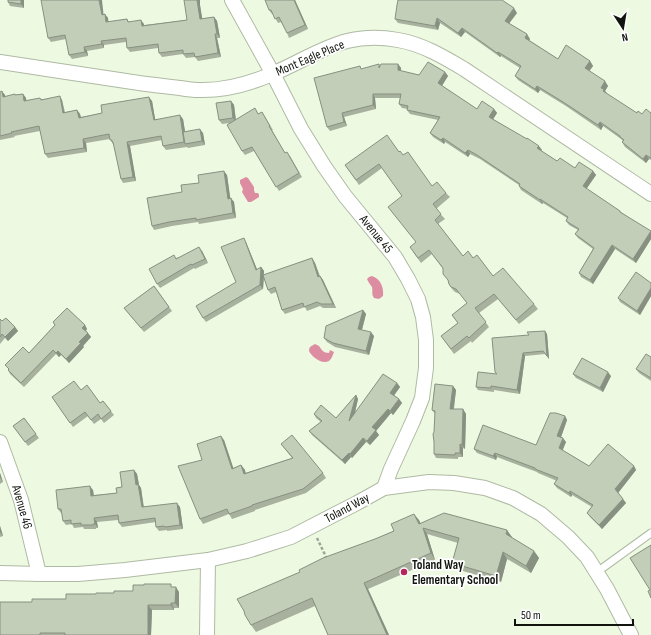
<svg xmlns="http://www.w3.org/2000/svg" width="651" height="635" font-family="'Sofia Sans Condensed',sans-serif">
  <rect width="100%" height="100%" fill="#edf9e1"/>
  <g fill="#dd8da2">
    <polygon points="246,177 248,178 254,187 254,190 255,193 258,193 259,195 259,197 251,202 248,202 242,192 243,189 240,183 240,180"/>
    <path d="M 372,276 C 381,279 384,288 383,296 L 379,299 L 374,298 C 371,294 373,291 372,287 C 370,284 368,282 367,279 L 369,277 Z"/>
    <path d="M 315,344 L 319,346 C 322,350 323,353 329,353 L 330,350 L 334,352 C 333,354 332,359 329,361 C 322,365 312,357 309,351 C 309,347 311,346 315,344 Z"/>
  </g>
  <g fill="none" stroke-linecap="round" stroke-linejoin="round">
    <defs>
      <polyline id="service" points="597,572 651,533"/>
      <g id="minor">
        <polyline points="232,0 273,74 301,129 324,166 345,196 395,257 408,279 418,299 423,317 426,340 426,368 422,398 413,421 391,469 384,488"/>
        <path d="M 0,62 C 42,68 84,75 126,81 C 144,84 162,86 180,88 C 186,89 192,90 198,90 C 224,91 249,84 272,74 C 297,64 320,48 347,41 C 363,37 382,37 398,40 C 422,44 444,57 464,69 L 651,194"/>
        <polyline points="0,442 21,500 39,574"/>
        <polyline points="0,573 39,574 78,574 125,570 208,560 247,551 291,537 357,503 384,488 429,482 454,483 485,488 513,498 541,514 568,537 587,557 607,589 631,635"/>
        <polyline points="207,635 208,560"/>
      </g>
    </defs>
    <use href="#service" stroke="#afbaa4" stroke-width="9"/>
    <use href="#minor" stroke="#afbaa4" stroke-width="16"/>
    <polyline stroke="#9da694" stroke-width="2.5" stroke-dasharray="3 2" stroke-linecap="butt" points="317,538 327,559"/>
    <use href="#service" stroke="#fff" stroke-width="7"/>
    <use href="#minor" stroke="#fff" stroke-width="14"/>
  </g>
  <g fill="#a8b19e">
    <polygon points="24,0 24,8 10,6 8,2"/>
    <polygon points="295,0 308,29 289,38 287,33 281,22 278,23 273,14 272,14 269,10"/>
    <polygon points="200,5 202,19 214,17 217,21 220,38 217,38 221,57 198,61 195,57 186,58 183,54 162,57 159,53 158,48 130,52 127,48 126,42 104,45 104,48 87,51 88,56 72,59 69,55 66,39 51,42 48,38 104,14 108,18 108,22 127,19 129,22 144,24 144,25 187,20"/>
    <polygon points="517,13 509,23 530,39 529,40 558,59 590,61 593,66 589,71 608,86 605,91 606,93 637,113 642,114 651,113 651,160 649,159 646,163 625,147 622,142 623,141 621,139 603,126 601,130 566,106 540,90 538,93 518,80 515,76 520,68 501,56 500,57 465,32 461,37 440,23 438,30 398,23 395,19"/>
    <polygon points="379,64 380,66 398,64 401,68 401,71 419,75 445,72 448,76 442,86 477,109 494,109 497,113 493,119 542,150 541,151 557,161 575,168 593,171 596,175 586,189 651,232 651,239 636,263 615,249 593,284 581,277 579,273 593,249 578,238 575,234 578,230 569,225 566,221 567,218 543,203 542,204 521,190 519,186 519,185 480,159 470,154 468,157 445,142 444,144 433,137 430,133 438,120 410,114 407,110 408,109 402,108 399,104 401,98 375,98 376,109 344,117 347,126 330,131 327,127 363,69"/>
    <polygon points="0,92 5,95 5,97 23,94 26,98 26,101 41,99 62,100 65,112 77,110 80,114 81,117 102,113 152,101 155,119 183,119 185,131 203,133 205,145 188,148 187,147 166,150 163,146 162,140 130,146 136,181 123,183 121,179 114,144 113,144 110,139 86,143 87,152 48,158 45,154 40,131 14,136 15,137 0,140"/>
    <polygon points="231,101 234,105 236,120 259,114 262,112 273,130 272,130 285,153 290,156 302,177 279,191 254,151 245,155 242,151 230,123 222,124 219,120"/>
    <polygon points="399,152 403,155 432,186 446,193 450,197 436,209 445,219 438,224 463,256 473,258 493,276 534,304 538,309 519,324 498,299 479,313 489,327 472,343 471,341 454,354 441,336 458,323 452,315 467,303 460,294 455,292 452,289 449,284 448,280 443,269 432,254 421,263 413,252 416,242 402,196 382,168 359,185 345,165"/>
    <polygon points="227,175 230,198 234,202 236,218 199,224 198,222 172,226 154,230 152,226 182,192 199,183"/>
    <polygon points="246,242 257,270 261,267 264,271 264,275 312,258 315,263 320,276 323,280 336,308 323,308 320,306 307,311 305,307 285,314 282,310 276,292 271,294 268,290 264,278 263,289 206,322 203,318 236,282"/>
    <polygon points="202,251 208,263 195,269 194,268 160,288 157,284 176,258"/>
    <polygon points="651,283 651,296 640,315 620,302 618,298"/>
    <polygon points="154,286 172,311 144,332 124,308"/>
    <polygon points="363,310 366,314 362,330 374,336 369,355 335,347 327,342 324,338"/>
    <polygon points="0,319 2,321 15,327 18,331 8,341 5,338 0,344"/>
    <polygon points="53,322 85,325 87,329 86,331 91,337 83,346 84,347 69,363 61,355 59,357 56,354 24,387 10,374 8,370 9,369 5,365 29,353 55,325"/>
    <polygon points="545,331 547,334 549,359 545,354 525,356 520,394 494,390 494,392 478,390 476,387 497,374 528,335"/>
    <polygon points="651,357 651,381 639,373 636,369"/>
    <polygon points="573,374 611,376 603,392 576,378"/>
    <polygon points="397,383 400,387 394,395 399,399 402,403 393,415 391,413 376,431 379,435 370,445 366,442 352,458 351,457 345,464 312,435 309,431 321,422 316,418 314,414 336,418 356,395 358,399 355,413"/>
    <polygon points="453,386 456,390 454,409 463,409 466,414 465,449 463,448 463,457 458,457 458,459 436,458 434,454 435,414 432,410"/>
    <polygon points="81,390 100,403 103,401 114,415 104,423 101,419 94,424 88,416 73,427 52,397"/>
    <polygon points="565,416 567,420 561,437 566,442 562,450 589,466 634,466 636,470 618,493 626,503 602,529 590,517 587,513 592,507 572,495 571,497 557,488 554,484 557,481 538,473 537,472 497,457 496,460 477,453 474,449 536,445"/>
    <polygon points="24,418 39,438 28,446 13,426"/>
    <polygon points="224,440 233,468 241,465 245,470 245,473 292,458 281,444 323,473 326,478 306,493 255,510 255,511 232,519 229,514 203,524 200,519 202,460"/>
    <polygon points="134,470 137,474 139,485 141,488 144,507 180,507 183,529 167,531 167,530 159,531 156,527 156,522 122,527 119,523 118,520 97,522 98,528 96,528 96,529 84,529 83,527 74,528 72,524 66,525 63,521 62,513 61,513 58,509 93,490 94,495 117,493"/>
    <polygon points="0,473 3,482 0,484"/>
    <polygon points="419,520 420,523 512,537 512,538 534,551 539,558 531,573 507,559 501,582 456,569 452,563 458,543 427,534 435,560 368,589 389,635 328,635 315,606 256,632 251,625 375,539"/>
    <polygon points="0,526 3,536 0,537"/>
    <polygon points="173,587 179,592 179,608 174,608 174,610 152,610 151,635 0,635 32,602 66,599 96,594 114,593 133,591"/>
  </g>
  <g fill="#889081">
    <polygon points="21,0 24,0 24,8 21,4"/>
    <polygon points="99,0 102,0 104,19 102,15"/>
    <polygon points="197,0 200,0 200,5 203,23 200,19"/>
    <polygon points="294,0 295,0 308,29 305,25"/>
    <polygon points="514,8 517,13 508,25 505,21"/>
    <polygon points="105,14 108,18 109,26 106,22"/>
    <polygon points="214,17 217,21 220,38 217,34"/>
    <polygon points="437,18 440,23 438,30 435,26"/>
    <polygon points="141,20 144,24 144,30 142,26"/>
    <polygon points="462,28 465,32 461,37 458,33"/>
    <polygon points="215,34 217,38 221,57 218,53"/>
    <polygon points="527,34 530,39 528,42 525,38"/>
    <polygon points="101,41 104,45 104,48 102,44"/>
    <polygon points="84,47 87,51 88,56 85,52"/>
    <polygon points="498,52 501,56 500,57 497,53"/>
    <polygon points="590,61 593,66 588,73 585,68"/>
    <polygon points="398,64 401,68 401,74 398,70"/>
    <polygon points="445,72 448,76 441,87 438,83"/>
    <polygon points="605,81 608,86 605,91 607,93 606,95 601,88"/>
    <polygon points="537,86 540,90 538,93 535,89"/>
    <polygon points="2,91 5,95 6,101 3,97"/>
    <polygon points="23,94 26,98 27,105 24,101"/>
    <polygon points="373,94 375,98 376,109 373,105"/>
    <polygon points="60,96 62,100 65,117 63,113"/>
    <polygon points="149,97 152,101 156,124 154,120"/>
    <polygon points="231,101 234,105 236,122 233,118"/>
    <polygon points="494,109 497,113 492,121 489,117"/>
    <polygon points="77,110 80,114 82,122 79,118"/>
    <polygon points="342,113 344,117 347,126 344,122"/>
    <polygon points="180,115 183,119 187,144 186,144 184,142"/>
    <polygon points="600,122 603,126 601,130 598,125"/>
    <polygon points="200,129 203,133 205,145 202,141"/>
    <polygon points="443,138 445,142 444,144 441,140"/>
    <polygon points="83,139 86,143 87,152 84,148"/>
    <polygon points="127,142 130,146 136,181 133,177"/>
    <polygon points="539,146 542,150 540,152 537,148"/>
    <polygon points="468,150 470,154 468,157 465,153"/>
    <polygon points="646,155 649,159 646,163 643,159"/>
    <polygon points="224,171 227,175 231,203 228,199"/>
    <polygon points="593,171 596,175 585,191 583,186"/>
    <polygon points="231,198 234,202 236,218 233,213"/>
    <polygon points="540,199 543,203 542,204 540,200"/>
    <polygon points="651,231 651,239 636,263 633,259"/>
    <polygon points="244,238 246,242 259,274 256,270"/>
    <polygon points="612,245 615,249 593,284 590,280"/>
    <polygon points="199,247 202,251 208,263 205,259"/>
    <polygon points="312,258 315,263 321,281 318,277"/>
    <polygon points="261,267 264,271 263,289 260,285"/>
    <polygon points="320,276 323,280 336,308 333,304"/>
    <polygon points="651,288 651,296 640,315 637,311"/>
    <polygon points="363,310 366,314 361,333 358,329"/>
    <polygon points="85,325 87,329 85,332 82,328"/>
    <polygon points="15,327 18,331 8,341 5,337"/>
    <polygon points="545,331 547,334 549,359 547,356"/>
    <polygon points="371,332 374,336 369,355 366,351"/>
    <polygon points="88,333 91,337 83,346 84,347 69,363 66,359 79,342"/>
    <polygon points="58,351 61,355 59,357 56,353"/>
    <polygon points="523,353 525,356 520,394 517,390"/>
    <polygon points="608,372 611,376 603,392 600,388"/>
    <polygon points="397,383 400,387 393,397 390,393"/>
    <polygon points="453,386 456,390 453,413 450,409"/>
    <polygon points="356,395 358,399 352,425 349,421"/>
    <polygon points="399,399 402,403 393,415 390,411"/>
    <polygon points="388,409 391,413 376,431 379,435 370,445 367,441 372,427"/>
    <polygon points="463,409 466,414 465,449 462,445"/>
    <polygon points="565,416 567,420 560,440 557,436"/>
    <polygon points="221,436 224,440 235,473 232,469"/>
    <polygon points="363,438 366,442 352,458 350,454"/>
    <polygon points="563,438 566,442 562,452 559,448"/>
    <polygon points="460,444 463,448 463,457 460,453"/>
    <polygon points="349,453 351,457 345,464 342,460"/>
    <polygon points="495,453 497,457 496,460 493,456"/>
    <polygon points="241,465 245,470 247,478 244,474"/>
    <polygon points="634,466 636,470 618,493 615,489"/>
    <polygon points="134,470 137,474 139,485 141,488 144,511 142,507 136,485"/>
    <polygon points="0,473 3,482 0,477"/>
    <polygon points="90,486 93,490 94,500 91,496"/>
    <polygon points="570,491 572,495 571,497 569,493"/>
    <polygon points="623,499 626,503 602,529 599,525"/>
    <polygon points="177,503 180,507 183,529 180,525"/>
    <polygon points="414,514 419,520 424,531 423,528 427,534 435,560 431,553"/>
    <polygon points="94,518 97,522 98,528 95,524"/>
    <polygon points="0,526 3,536 0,532"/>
    <polygon points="507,530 512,537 511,541 506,534"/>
    <polygon points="534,551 539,558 531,573 526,566"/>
    <polygon points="503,552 507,559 501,582 496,576"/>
    <polygon points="364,583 368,589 389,635 387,635"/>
    <polygon points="176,587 179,592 179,608 175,603"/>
    <polygon points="171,603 174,608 174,610 171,605"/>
    <polygon points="148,605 152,610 151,635 148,635"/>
  </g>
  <g fill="#c3ceb8" stroke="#889081">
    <polygon points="8,0 21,0 21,4 8,2"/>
    <polygon points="41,0 99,0 102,15 105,14 106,22 127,19 128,22 141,20 142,26 187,20 184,0 197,0 200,19 214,17 217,34 215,34 218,53 195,57 194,53 183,54 183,50 159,53 158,44 127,48 126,38 101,41 102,44 84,47 85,52 69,55 65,35 48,38"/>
    <polygon points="265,0 294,0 305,25 287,33 279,17 275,19 271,10 269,10"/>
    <polygon points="398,0 502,0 514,8 505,21 527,34 525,38 558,59 566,45 590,61 585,68 605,81 601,88 604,89 603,91 637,113 638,111 642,114 646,109 651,113 651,158 646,155 643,159 622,142 624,140 620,137 620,136 600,122 598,125 563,102 537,86 535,89 515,76 521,66 498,52 497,53 462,28 458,33 437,18 435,26 395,19 397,5"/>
    <polygon points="428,62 445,72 438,83 477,109 482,101 494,109 489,117 527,139 527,138 539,146 537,148 557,161 560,158 575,168 579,162 593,171 583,186 620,211 620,212 651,231 633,259 612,245 590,280 579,273 594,248 575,234 579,229 566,221 568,217 540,199 540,200 519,186 520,184 477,155 468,150 465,153 443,138 441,140 430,133 440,117 407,110 408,106 399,104 401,94 373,94 373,105 342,113 344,122 327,127 314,78 360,66 361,69 379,64 379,68 381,64 398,64 398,70 419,75"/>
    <polygon points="2,91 3,97 15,94 15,95 23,94 24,101 40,98 41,100 60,96 63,113 77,110 79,118 102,113 101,105 149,97 154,120 180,115 184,142 163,146 161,136 127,142 133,177 121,179 113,142 112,142 112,140 110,140 109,134 83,139 84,148 45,154 39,126 11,132 12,133 0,136 0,92"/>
    <polygon points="231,101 233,118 219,120 216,103"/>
    <polygon points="255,108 258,114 262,112 270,126 269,126 285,153 287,152 299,173 276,187 252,147 242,151 227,125"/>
    <polygon points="200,129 202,141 185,144 183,132"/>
    <polygon points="387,135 399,152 400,151 403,155 408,152 432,186 437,182 446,193 433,204 441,214 435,220 463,256 468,251 473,258 477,255 493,276 503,268 534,304 516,320 494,294 475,308 486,322 469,338 467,336 451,349 441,336 458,323 452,315 467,303 456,289 451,287 449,284 448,280 443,274 443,268 429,250 418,258 410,247 416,242 388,207 402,196 379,164 356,180 345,165"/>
    <polygon points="224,171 228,199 231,198 233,213 196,220 196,218 169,222 152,226 147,198 182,192 181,185 199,183 198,175"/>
    <polygon points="244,238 256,270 261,267 260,285 203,318 196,306 236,282 221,247"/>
    <polygon points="199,247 205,259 192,265 191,264 157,284 149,269 174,255 176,259"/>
    <polygon points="312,258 318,277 320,276 333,304 321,304 317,302 304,307 303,303 282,310 275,287 268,290 263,275"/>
    <polygon points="636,272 651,283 651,288 637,311 618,298"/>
    <polygon points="154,286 169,307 141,328 124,308"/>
    <polygon points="67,308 85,325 82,328 88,333 79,342 81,343 66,359 58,351 56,353 53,350 21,383 8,370 9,369 5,365 23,347 29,353 55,325 53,322"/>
    <polygon points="363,310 358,329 371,332 366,351 333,343 324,338 326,326"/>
    <polygon points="6,318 15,327 5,337 2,334 0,337 0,319 2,321"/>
    <polygon points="545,331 547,356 543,351 523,353 517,390 491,386 491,388 476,387 478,372 497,374 495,372 492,338 529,335 527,332"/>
    <polygon points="646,354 651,357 651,378 636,369"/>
    <polygon points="582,358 608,372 600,388 573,374"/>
    <polygon points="383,374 397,383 390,393 399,399 390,411 388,409 372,427 376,430 367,441 363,438 350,454 349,453 342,460 309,431 322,421 314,414 321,405 336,418 356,395 349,421"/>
    <polygon points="74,381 81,390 87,385 100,403 103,401 111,411 101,419 98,414 91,420 85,412 70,423 52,397"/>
    <polygon points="435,384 453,386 450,409 463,409 462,445 460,444 460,453 455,453 455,455 434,454 434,442 433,434 434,432 435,411 432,410"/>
    <polygon points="550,413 556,413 565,416 557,436 563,438 559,448 589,466 608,444 634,466 615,489 623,499 599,525 587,513 593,505 570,491 569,493 554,484 558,478 535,469 535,468 495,453 493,456 474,449 483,425 536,445"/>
    <polygon points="24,418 36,434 25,442 13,426"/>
    <polygon points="292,435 323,473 303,489 252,505 252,506 229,514 227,509 200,519 178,466 202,460 197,444 221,436 232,469 241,465 244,474 293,458 281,444"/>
    <polygon points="134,470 136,485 138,484 142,507 177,503 180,525 165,527 164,526 156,527 155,518 119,523 118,515 94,518 95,524 93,524 93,525 81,525 81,523 71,524 71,520 63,521 61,509 58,509 56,490 90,486 91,496 117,493 116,488 122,487 120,472"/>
    <polygon points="444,513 507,530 506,534 534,551 526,566 503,552 496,576 452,563 459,538 423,528 431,553 364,583 387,635 328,635 312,598 251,625 245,615 244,611 237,599 300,572 299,570 323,558 375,539 394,531 391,524 414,514 419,524"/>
    <polygon points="651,545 651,598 648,591 650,590 630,558"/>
    <polygon points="144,584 171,584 171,587 176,587 175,603 171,603 171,605 148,605 148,635 65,635 65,633 40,633 40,635 0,635 0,602 32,602 32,599 66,599 66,594 96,594 96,593 114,593 114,591 133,591 133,585 144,585"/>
  </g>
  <circle fill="#b3265d" stroke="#fff" stroke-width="1.5" cx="404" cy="572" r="4"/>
  <g text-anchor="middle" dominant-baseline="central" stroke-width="3.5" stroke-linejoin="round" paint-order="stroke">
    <g font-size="13" fill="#10140c" stroke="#fff">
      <text transform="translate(310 58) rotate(-23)">Mont Eagle Place</text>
      <text transform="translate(376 234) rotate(51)">Avenue 45</text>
      <text transform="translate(22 507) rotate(74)">Avenue 46</text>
      <text transform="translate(347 508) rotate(-28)">Toland Way</text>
    </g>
    <g font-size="13" font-weight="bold" fill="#10140c" stroke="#fff" text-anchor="start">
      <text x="412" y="565">Toland Way<tspan x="412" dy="15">Elementary School</tspan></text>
    </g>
  </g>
  <g transform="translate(623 28) rotate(168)" stroke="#ffffff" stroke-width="3" paint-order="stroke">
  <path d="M0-3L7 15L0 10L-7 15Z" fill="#10140c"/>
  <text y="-6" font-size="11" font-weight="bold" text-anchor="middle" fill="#10140c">N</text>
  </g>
  <path d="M515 619v6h118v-6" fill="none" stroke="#10140c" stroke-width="2"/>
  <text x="521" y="619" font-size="12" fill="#10140c" stroke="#ffffff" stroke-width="3" paint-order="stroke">50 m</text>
</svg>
